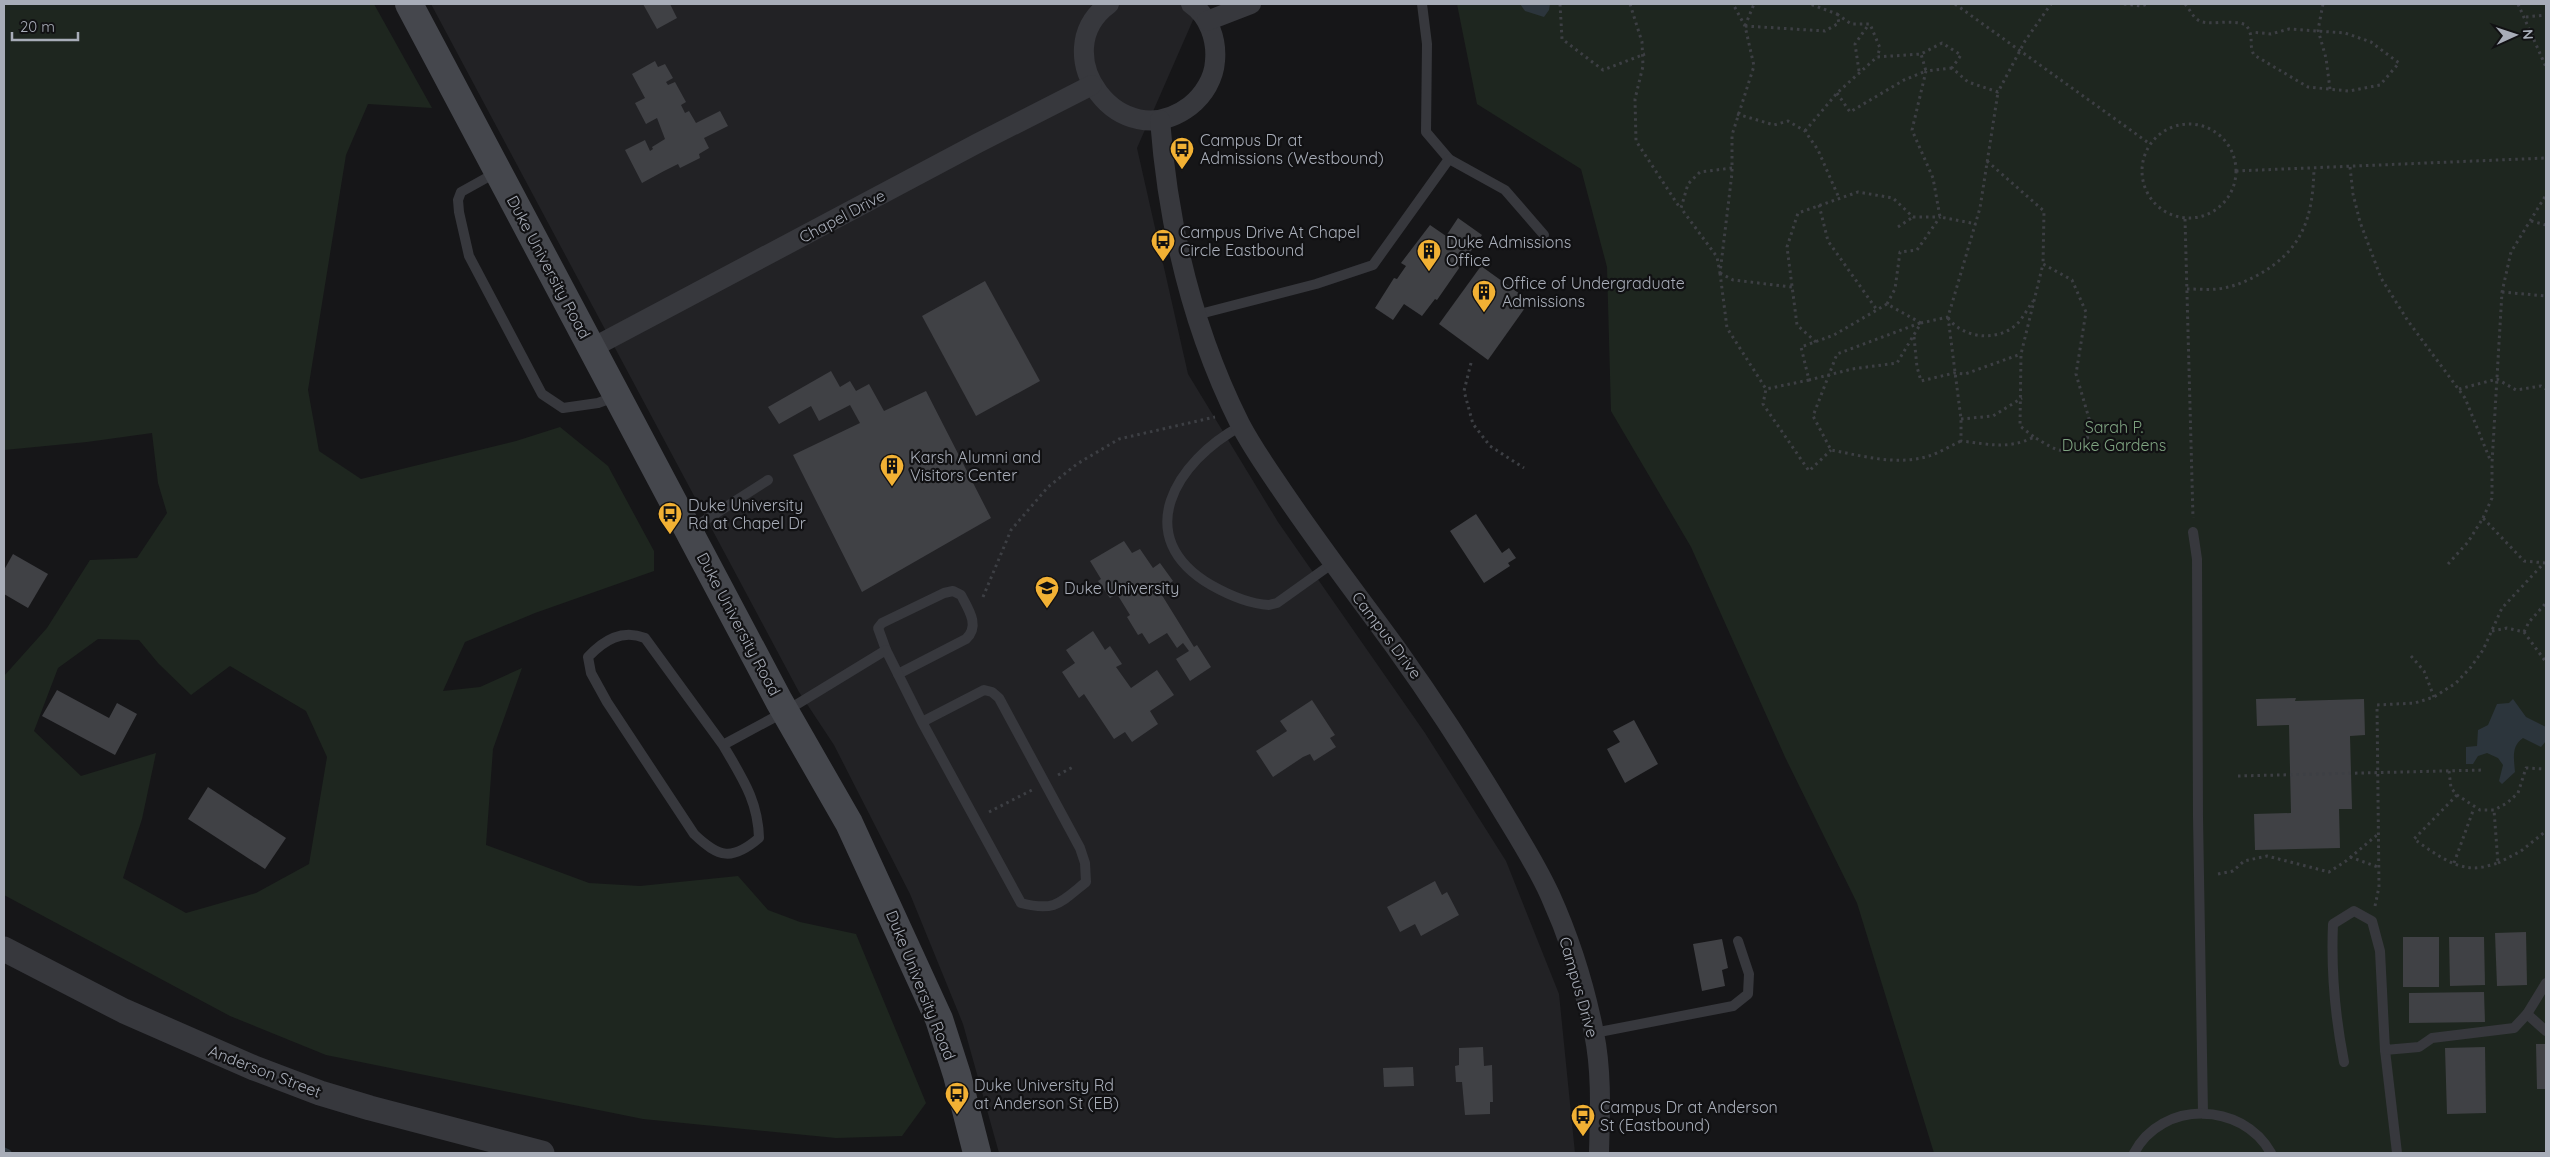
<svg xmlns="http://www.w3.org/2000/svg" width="2550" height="1157" font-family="Quicksand,sans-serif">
  <rect width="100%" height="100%" fill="#161618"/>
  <polygon fill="#222225" points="431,4 1200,4 1137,148 1188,374 1278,522 1425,733 1506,861 1559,994 1575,1153 999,1153 963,1024 910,894 834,745 799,692"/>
  <g fill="#1e261f" fill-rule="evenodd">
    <path d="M 4,4 L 374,4 L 432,108 L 368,104 L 346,155 L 308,390 L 319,451 L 361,479 L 516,441 L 560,427 L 608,466 L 654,551 L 654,571 L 535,613 L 465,642 L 443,691 L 480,687 L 522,668 L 493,749 L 486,845 L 589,883 L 640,886 L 738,876 L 768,910 L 800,922 L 856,934 L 926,1103 L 902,1136 L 836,1138 L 643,1119 L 326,1055 L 230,1016 L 4,895 L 4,676 L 47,628 L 90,560 L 137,558 L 167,513 L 158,483 L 152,433 L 87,442 L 4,450 ZM 98,639 L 139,640 L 158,663 L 191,695 L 230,666 L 306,711 L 327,757 L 309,864 L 256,893 L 186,913 L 123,878 L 142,819 L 156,753 L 81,776 L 34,731 L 58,668 Z"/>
    <polygon points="1457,4 2546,4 2546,1151 2408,1153 1934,1153 1857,903 1785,757 1691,547 1611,411 1607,267 1581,169 1477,104"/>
  </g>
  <g fill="#2c353c">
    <polygon points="1520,4 1550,4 1549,10 1544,17 1525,11"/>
    <path d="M 2513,699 L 2526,717 L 2546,727 L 2546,741 L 2541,747 L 2523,738 C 2511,746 2514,759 2515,772 L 2502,784 L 2499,781 L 2503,765 L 2498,758 L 2487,753 L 2478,756 L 2473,764 L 2466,764 L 2466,747 L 2477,746 L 2478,730 L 2488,725 L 2497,704 L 2509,703 Z"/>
  </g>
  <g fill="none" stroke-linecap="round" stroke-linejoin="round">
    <polyline stroke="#2c353c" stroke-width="7" points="4,1151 8,1153"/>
  </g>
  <g fill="#404145">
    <polygon points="643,4 670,4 677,18 657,29"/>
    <polygon points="655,61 658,67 665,64 673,78 666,82 668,85 675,82 686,102 681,105 685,113 689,111 696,123 720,111 728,126 704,138 709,148 699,154 700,158 680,168 678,164 664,171 642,183 625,150 645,140 650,151 653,149 652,147 665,139 657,118 646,124 635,103 645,98 632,74"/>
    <polygon points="1458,218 1482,235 1437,300 1435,299 1422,316 1404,304 1393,320 1375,308 1394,278 1397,279 1406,266 1401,263 1430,225 1446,236"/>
    <polygon points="1481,266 1530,301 1488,360 1439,324"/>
    <polygon points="985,281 1040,381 976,416 922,316"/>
    <polygon points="831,371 840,387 850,381 856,391 869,384 884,411 926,391 991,518 862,592 793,455 860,423 850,405 819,421 811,406 779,424 768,407"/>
    <polygon points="1476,514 1502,553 1509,548 1516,558 1508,563 1510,566 1484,583 1450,531"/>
    <polygon points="1124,541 1132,553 1140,549 1153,568 1160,563 1173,581 1156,592 1157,595 1160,592 1194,647 1197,645 1211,667 1190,681 1176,659 1189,651 1183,643 1177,648 1167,633 1149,644 1142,633 1138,635 1127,617 1130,615 1117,594 1110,598 1098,581 1101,579 1090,561"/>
    <polygon points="13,554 48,574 28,608 4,594 4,570"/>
    <polygon points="1093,631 1105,650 1110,646 1122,664 1116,667 1131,688 1157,670 1174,695 1150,711 1158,724 1132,742 1125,732 1114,739 1084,694 1079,698 1062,672 1075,663 1066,650"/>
    <polygon points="57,690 109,718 117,703 137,714 115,755 42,716"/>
    <polygon points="2296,698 2295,701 2364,699 2365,735 2350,736 2352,809 2339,809 2340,848 2255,850 2254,814 2291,813 2289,725 2257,726 2256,699"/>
    <polygon points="1312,700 1335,735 1330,738 1336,747 1314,761 1310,754 1303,757 1273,777 1256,751 1287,731 1280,721"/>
    <polygon points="1634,720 1658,764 1625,783 1607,749 1620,742 1613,731"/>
    <polygon points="208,787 286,838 265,869 188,819"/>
    <polygon points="1435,881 1442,895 1447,892 1459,915 1421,936 1415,924 1400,932 1387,907"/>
    <polygon points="2526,932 2527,985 2497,986 2495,933"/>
    <rect x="2403" y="937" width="36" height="50"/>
    <polygon points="2449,937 2484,937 2485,985 2450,986"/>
    <polygon points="1722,939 1728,968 1722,970 1725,986 1702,991 1693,944"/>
    <polygon points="2484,992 2485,1022 2409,1023 2409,993"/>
    <polygon points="2536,1044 2546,1044 2546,1089 2537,1089"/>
    <polygon points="1483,1047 1484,1066 1492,1065 1493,1102 1490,1102 1490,1114 1465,1115 1462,1082 1456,1082 1455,1066 1459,1065 1459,1048"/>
    <polygon points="2485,1047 2486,1113 2447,1114 2445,1048"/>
    <polygon points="1413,1067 1414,1086 1384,1087 1383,1068"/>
  </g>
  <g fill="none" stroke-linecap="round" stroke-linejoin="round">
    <g stroke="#3d3f44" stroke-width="3" stroke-dasharray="2.5 4" stroke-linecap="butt">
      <polyline points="1560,4 1562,39 1603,70 1645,54"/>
      <polyline points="1630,4 1642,42 1643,66 1635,99 1636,141 1680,208"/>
      <polyline points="1955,4 2150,144"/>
      <polyline points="2124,4 2141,6 2147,4"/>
      <path d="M 2185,4 C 2189,8 2192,16 2198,20 C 2208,27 2230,18 2246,25 C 2255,37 2248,44 2254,55 L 2308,87 L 2349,91 L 2380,85 L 2399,63 L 2371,42 L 2345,33 L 2289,29 L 2271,34 L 2252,32"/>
      <polyline points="2323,4 2318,30 2326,58 2330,89"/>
      <polyline points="2518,4 2546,67"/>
      <polyline points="1837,14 1851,24 1870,24 1880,48 1877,57"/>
      <polyline points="2526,17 2546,15"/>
      <polyline points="1745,26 1825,31 1839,23 1837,14 1810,4"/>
      <polyline points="1745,26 1754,4"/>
      <polyline points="1952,68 1926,71 1912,130 1933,178 1940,217 1976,224"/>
      <polyline points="1859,71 1855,44 1869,24"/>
      <polyline points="1837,93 1850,112 1904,80 1926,71 1921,54"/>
      <polyline points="1737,114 1774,125 1788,121 1805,131 1818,150 1839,198"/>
      <circle cx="2189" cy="171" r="47"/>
      <polyline points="1805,131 1837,93 1877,57 1921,54 1942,43 1961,55 1952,68 1968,82 1998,92 2025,41 2051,4"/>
      <polyline points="1987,161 2044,211 2043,264"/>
      <polyline points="2350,167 2353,194 2360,222 2381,278 2408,321 2465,398 2491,462"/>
      <polyline points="1732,168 1700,172 1688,184 1681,208 1717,257 1720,273 1732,173 1732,135 1754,66 1745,26 1733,4"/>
      <polyline points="2236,171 2546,158"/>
      <polyline points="1819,205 1828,241 1877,310"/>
      <polyline points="2185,219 2193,518"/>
      <polyline points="2531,221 2546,225"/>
      <polyline points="1898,227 1913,217"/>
      <polyline points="1720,273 1727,328 1766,389"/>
      <polyline points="1720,273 1733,280 1792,287"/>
      <path d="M 2187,289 C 2197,289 2208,290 2218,289 C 2233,287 2245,282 2258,275 C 2303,250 2313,217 2314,168"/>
      <polyline points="2502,292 2546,296"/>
      <polyline points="1887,304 1895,289 1900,252 1917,250 1940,217"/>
      <path d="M 1948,317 L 1961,419 L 1961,441 C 1989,444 2007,450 2034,437 C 2058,451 2062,457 2087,441 L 2090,422 L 2076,374 L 2086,312 L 2072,280 L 2043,264 L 2021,354 L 2020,426 L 2034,437"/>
      <path d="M 1948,318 C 1964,339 1998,342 2017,324 C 2023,318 2028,308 2033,301"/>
      <path d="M 1920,323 L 1837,354 L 1813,416 L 1831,450 C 1863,456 1897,466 1929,456 C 1939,453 1950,446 1961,441"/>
      <polyline points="1921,323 1887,304 1834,335 1801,347 1809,380 1852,369 1897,363 1921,323 1948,317 1980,208 1998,92"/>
      <polyline points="1914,337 1917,367 1921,381 1954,373 1965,374 2021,354"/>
      <polyline points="1816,342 1797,325 1787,247 1798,213 1858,192 1893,198 1913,217 1940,217"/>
      <polyline points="1471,363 1464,391 1473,424 1490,446 1524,468"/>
      <polyline points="1809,380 1766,389 1763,404 1809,471 1831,450"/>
      <polyline points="2459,389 2497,379 2516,390 2541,386 2546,389"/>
      <polyline points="1961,419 1993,416 2022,398"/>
      <polyline points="2483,518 2492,498 2492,463 2502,292 2511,252 2546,195"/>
      <polyline points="2448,564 2468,542 2483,518 2524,561 2546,563"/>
      <polyline points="983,597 1011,530 1048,487 1077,464 1119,439 1215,417"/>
      <polyline points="2492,631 2507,628 2524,632 2546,662"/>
      <polyline points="2524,632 2529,622 2546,603"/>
      <polyline points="2411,656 2424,671 2434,697"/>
      <polyline points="2449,771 2451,788 2457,795 2480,810 2494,810 2507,803 2518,793 2526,768 2546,769"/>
      <polyline points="1058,775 1073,767"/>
      <polyline points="2238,776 2484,770"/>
      <path d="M 2457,795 L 2414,839 C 2431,851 2453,868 2474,868 C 2482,868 2491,865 2498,863 L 2494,810"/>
      <polyline points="989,812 1032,790"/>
      <polyline points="2350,857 2378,867"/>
      <polyline points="2454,863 2474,808"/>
      <polyline points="2498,863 2521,851 2546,831"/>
      <polyline points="2218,874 2233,871 2244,861 2267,856 2329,872 2346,861 2377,835"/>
      <polyline points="2375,906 2379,887 2377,705 2415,703 2434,697 2456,683 2471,667 2483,650 2502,608 2544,563"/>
    </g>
    <g stroke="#37383d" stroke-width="10">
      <polyline points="1422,4 1427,44 1426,132 1449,159 1505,190 1544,235"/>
      <polyline points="497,172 461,192 458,200 459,212 469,256 542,394 563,408 598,403 617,396"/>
      <polyline points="1196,315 1316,284 1373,265 1449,159"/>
      <path d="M 1241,426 C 1176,461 1129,537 1211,585 C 1227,594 1250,604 1269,605 L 1277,603 L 1333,563"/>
      <polyline points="690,530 768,480"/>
      <polyline points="2193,532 2197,559 2198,817 2203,1113"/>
      <path d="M 886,650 L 878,628 L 882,623 L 944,593 L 953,591 L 961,595 C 969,610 980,626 966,639 L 898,674"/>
      <path d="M 723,745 C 742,778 758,800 759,838 C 732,861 719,858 694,834 L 607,702 L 591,673 L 588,657 C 604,640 622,629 645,638 L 723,745 L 786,711 L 886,650 L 922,722 L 1021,903 C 1055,912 1060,903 1086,882 L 1085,863 L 1080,848 L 999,698 L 992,692 L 984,690 L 922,722"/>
      <polyline points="2527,1014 2546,1031"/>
      <polyline points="1594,1033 1733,1006 1748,994 1749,974 1738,941"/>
      <polyline points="2385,1050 2397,1153"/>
      <path d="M 2344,1062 C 2335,1016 2331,970 2333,924 L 2354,911 L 2372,921 L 2380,951 L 2385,1050 L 2419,1047 L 2432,1038 L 2514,1028 L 2527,1014 L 2546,983"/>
      <path d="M 2134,1153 C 2162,1100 2242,1101 2271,1153"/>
    </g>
    <g stroke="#37383d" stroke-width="20">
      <path d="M 1109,4 C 1043,52 1120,159 1190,106 C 1204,95 1214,78 1215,61 C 1217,40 1209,16 1191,4"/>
      <polyline points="1207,21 1251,4"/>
      <path d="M 1160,120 C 1168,226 1192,328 1240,424 C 1251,445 1264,464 1277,483 C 1307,528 1339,571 1371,614 C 1416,674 1457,736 1496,800 C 1515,832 1535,862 1550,895 C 1569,937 1585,988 1594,1033 C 1602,1072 1600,1113 1599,1153"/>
      <polyline points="592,348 978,143 1092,85"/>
    </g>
    <polyline stroke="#37383d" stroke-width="25" points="4,949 124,1011 254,1068 320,1093 370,1108 542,1153"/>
    <polyline stroke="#45474d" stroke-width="28" points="409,4 779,701 849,823 939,1019 957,1075 977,1153"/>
  </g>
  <defs>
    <symbol id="bus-pin" viewBox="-11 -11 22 30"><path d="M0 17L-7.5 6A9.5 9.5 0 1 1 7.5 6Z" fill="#f2b134" stroke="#111113"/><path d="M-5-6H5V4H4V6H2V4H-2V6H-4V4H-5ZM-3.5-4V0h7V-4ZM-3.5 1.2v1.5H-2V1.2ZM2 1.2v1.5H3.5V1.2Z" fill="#111"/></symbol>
    <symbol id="building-pin" viewBox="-11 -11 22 30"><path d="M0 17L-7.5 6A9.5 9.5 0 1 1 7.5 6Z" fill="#f2b134" stroke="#111113"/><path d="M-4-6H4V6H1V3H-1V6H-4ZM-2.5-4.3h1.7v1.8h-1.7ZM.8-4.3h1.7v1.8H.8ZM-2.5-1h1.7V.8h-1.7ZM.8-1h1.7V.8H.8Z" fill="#111"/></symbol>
    <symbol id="university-pin" viewBox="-11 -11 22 30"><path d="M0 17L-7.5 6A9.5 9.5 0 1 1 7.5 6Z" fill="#f2b134" stroke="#111113"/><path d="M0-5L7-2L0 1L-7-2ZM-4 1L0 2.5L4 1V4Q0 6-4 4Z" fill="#111"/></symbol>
  </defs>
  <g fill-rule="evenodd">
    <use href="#bus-pin" x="1168" y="135" width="28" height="38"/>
    <use href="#bus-pin" x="1149" y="227" width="28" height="38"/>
    <use href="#building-pin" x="1415" y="237" width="28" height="38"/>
    <use href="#building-pin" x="1470" y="278" width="28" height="38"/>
    <use href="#building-pin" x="878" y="452" width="28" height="38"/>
    <use href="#bus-pin" x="656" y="500" width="28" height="38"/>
    <use href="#university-pin" x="1033" y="574" width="28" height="38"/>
    <use href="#bus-pin" x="943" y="1080" width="28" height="38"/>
    <use href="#bus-pin" x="1569" y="1102" width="28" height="38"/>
  </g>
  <g text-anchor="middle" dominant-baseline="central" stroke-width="4.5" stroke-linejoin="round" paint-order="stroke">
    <g font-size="16" fill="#a8adb8" stroke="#111113" text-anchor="start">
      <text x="1200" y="140">Campus Dr at<tspan x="1200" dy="18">Admissions (Westbound)</tspan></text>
      <text x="1180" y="232">Campus Drive At Chapel<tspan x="1180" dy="18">Circle Eastbound</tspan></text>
      <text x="1446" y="242">Duke Admissions<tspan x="1446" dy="18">Office</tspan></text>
      <text x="1502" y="283">Office of Undergraduate<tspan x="1502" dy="18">Admissions</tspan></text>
      <text x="910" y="457">Karsh Alumni and<tspan x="910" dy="18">Visitors Center</tspan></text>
      <text x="688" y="505">Duke University<tspan x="688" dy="18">Rd at Chapel Dr</tspan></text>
      <text x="1064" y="588">Duke University</text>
      <text x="974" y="1085">Duke University Rd<tspan x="974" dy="18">at Anderson St (EB)</tspan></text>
      <text x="1600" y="1107">Campus Dr at Anderson<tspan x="1600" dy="18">St (Eastbound)</tspan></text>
    </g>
    <g font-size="16" fill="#a8adb8" stroke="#111113">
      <text transform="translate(842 216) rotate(-28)">Chapel Drive</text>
      <text transform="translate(549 267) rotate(62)">Duke University Road</text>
      <text transform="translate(739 624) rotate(62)">Duke University Road</text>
      <text transform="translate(1387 635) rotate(53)">Campus Drive</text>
      <text transform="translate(921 985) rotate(68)">Duke University Road</text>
      <text transform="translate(1579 987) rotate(74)">Campus Drive</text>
      <text transform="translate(265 1071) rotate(21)">Anderson Street</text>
    </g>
    <g font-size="16" fill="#7fa381" stroke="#111113">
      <text x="2114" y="427">Sarah P.<tspan x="2114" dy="18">Duke Gardens</tspan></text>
    </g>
  </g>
  <rect width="2550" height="1157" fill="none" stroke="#a8adb8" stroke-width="10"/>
  <g transform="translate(2515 35) rotate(87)" stroke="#111113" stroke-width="4" paint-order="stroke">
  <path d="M0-4L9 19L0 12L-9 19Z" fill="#a8adb8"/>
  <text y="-8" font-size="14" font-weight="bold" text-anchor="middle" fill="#a8adb8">N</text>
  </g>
  <path d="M12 32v8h66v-8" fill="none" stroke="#a8adb8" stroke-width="2.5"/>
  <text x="20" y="32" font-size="15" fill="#a8adb8" stroke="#111113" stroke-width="4" paint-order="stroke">20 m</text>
</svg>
